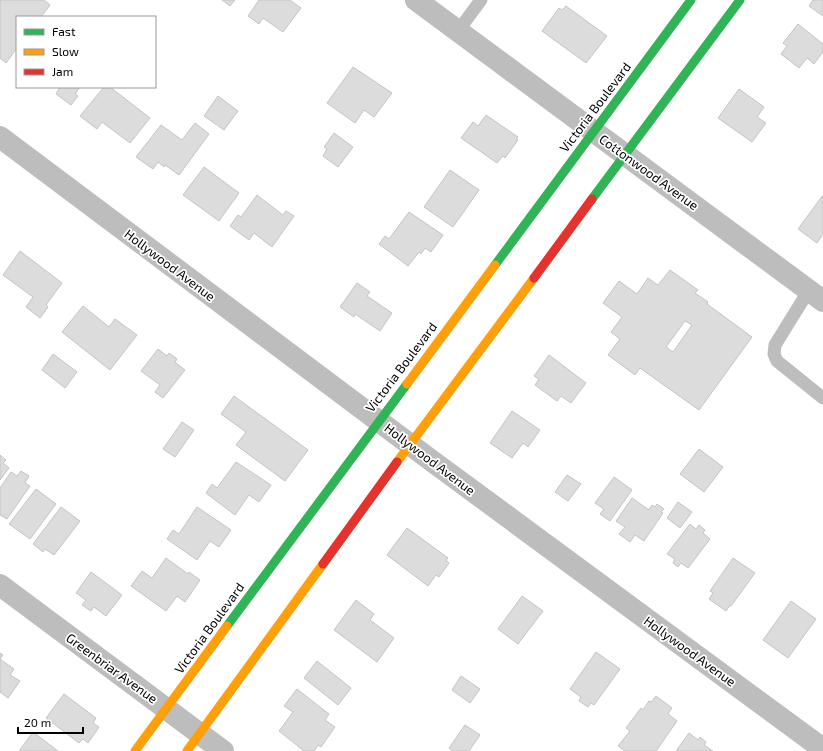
<svg xmlns="http://www.w3.org/2000/svg" width="823" height="751" font-family="'Exo 2',sans-serif">
  <rect width="100%" height="100%" fill="#fff"/>
  <g fill="#dcdcdc" stroke="#c4c4c4" fill-rule="evenodd">
    <polygon points="0,0 44,0 50,5 41,17 17,17 17,48 6,63 0,58"/>
    <polygon points="222,0 235,0 230,6"/>
    <polygon points="259,0 290,0 301,8 283,32 263,18 259,24 248,16"/>
    <polygon points="813,0 823,0 823,16 809,6"/>
    <polygon points="566,6 607,36 586,63 542,31 559,8 562,10"/>
    <polygon points="798,24 823,44 823,52 814,64 807,58 799,68 781,54 787,46 783,43"/>
    <polygon points="353,67 392,93 374,117 364,110 355,123 327,103"/>
    <polygon points="60,87 80,87 75,94 78,96 71,105 56,94"/>
    <polygon points="104,87 110,87 150,118 130,143 102,122 97,129 80,116"/>
    <polygon points="739,89 764,107 757,117 766,123 752,142 718,118"/>
    <polygon points="218,96 238,111 224,130 204,116"/>
    <polygon points="486,115 518,137 516,139 518,140 505,158 503,156 497,163 461,138 473,122 478,126"/>
    <polygon points="195,123 209,134 179,175 165,165 164,167 158,162 153,169 136,157 161,125 182,140"/>
    <polygon points="334,133 353,147 338,167 323,156 327,149 324,147"/>
    <polygon points="204,167 239,193 219,221 183,195"/>
    <polygon points="450,170 479,190 453,227 424,207"/>
    <polygon points="257,195 283,215 286,211 294,216 272,247 254,233 249,240 230,226 238,215 241,217"/>
    <polygon points="823,195 823,234 817,243 798,229"/>
    <polygon points="409,212 443,235 431,252 425,248 421,254 419,252 408,266 379,244 385,236 389,239"/>
    <polygon points="20,251 62,283 46,305 48,307 40,318 26,307 33,297 3,275"/>
    <path d="M 670,270 L 698,290 L 695,293 L 708,302 L 707,304 L 752,337 L 699,410 L 640,368 L 635,375 L 608,355 L 620,339 L 611,332 L 622,317 L 603,303 L 619,281 L 637,294 L 648,278 L 658,285 ZM 685,321 L 692,325 L 673,352 L 666,347 Z"/>
    <polygon points="357,283 370,292 367,296 392,313 380,331 355,314 354,317 340,307"/>
    <polygon points="83,306 109,327 115,319 137,335 110,370 62,332"/>
    <polygon points="158,349 167,356 169,353 177,359 175,362 185,370 163,398 155,392 160,385 141,371"/>
    <polygon points="53,354 77,372 65,388 42,370"/>
    <polygon points="549,355 586,383 571,403 561,396 557,401 535,385 539,379 534,376"/>
    <polygon points="234,396 308,450 285,481 236,445 246,432 221,414"/>
    <polygon points="512,411 540,430 528,447 523,443 512,458 490,443"/>
    <polygon points="182,422 194,430 175,457 163,449"/>
    <polygon points="699,449 723,467 704,492 680,474"/>
    <polygon points="0,455 6,460 3,463 9,468 0,480"/>
    <polygon points="236,462 271,485 259,502 249,495 235,515 206,493 212,484 217,488"/>
    <polygon points="21,471 29,476 25,483 30,486 7,519 0,515 0,488 11,472 17,476"/>
    <polygon points="567,475 581,484 568,501 555,492"/>
    <polygon points="614,477 632,490 610,521 600,514 604,509 595,503"/>
    <polygon points="36,489 56,504 30,539 9,524"/>
    <polygon points="632,498 649,510 652,505 655,507 657,504 664,509 661,512 663,513 644,541 635,535 630,542 619,534 625,527 616,521"/>
    <polygon points="678,502 692,512 680,528 667,518"/>
    <polygon points="61,507 80,521 54,555 45,549 43,552 33,544"/>
    <polygon points="197,507 231,530 219,547 210,541 197,560 167,539 173,530 179,534"/>
    <polygon points="690,524 696,529 699,525 705,530 703,533 710,539 688,568 681,563 678,567 673,563 675,559 667,554"/>
    <polygon points="407,528 448,558 446,560 449,563 439,577 436,575 428,586 387,555"/>
    <polygon points="166,558 188,574 189,572 200,580 185,602 177,596 166,611 131,586 142,571 152,578"/>
    <polygon points="733,558 755,573 731,606 730,605 726,611 709,599 713,593 710,591"/>
    <polygon points="91,572 122,595 106,616 94,607 91,611 82,605 86,600 76,593"/>
    <polygon points="522,596 543,611 518,644 498,629"/>
    <polygon points="356,600 374,614 370,620 394,638 377,662 334,630"/>
    <polygon points="791,601 816,619 788,658 763,640"/>
    <polygon points="596,652 620,669 594,705 591,703 588,707 579,701 581,697 570,689"/>
    <polygon points="0,653 3,655 0,659 14,669 10,675 20,681 8,698 0,692"/>
    <polygon points="317,661 351,688 338,705 304,678"/>
    <polygon points="461,676 480,689 470,703 452,690"/>
    <polygon points="297,689 329,714 325,720 335,727 321,747 318,745 314,751 304,751 279,731 293,712 284,706"/>
    <polygon points="64,694 96,718 93,723 99,727 88,743 83,739 79,743 46,718"/>
    <polygon points="656,696 672,708 668,714 677,721 656,751 625,751 618,746 630,731 626,728 641,708 643,710 649,701 651,702"/>
    <polygon points="465,725 480,735 469,751 453,751 449,748"/>
    <polygon points="33,732 58,751 19,751"/>
    <polygon points="689,733 698,740 700,737 706,742 704,745 713,751 676,751"/>
  </g>
  <g fill="none" stroke-linecap="round" stroke-linejoin="round">
    <g stroke="#bdbdbd" stroke-width="13">
      <polyline points="458,31 481,0"/>
      <polyline points="809,290 775,345 774,354 777,361 823,398"/>
    </g>
    <g stroke="#bdbdbd" stroke-width="22">
      <polyline points="416,0 823,301"/>
      <polyline points="0,137 432,461 823,749"/>
      <polyline points="0,585 223,751"/>
    </g>
    <g stroke="#30b455" stroke-width="9">
      <polyline points="592,199 740,0"/>
      <polyline points="495,265 691,0"/>
      <polyline points="227,626 407,384"/>
    </g>
    <g stroke="#ff9f0a" stroke-width="9">
      <polyline points="407,384 495,265"/>
      <polyline points="397,462 534,278"/>
      <polyline points="135,751 227,626"/>
      <polyline points="187,751 323,564"/>
    </g>
    <g stroke="#e5322d" stroke-width="9">
      <polyline points="534,278 592,199"/>
      <polyline points="323,564 397,462"/>
    </g>
  </g>
  <g text-anchor="middle" dominant-baseline="central" stroke-width="3.5" stroke-linejoin="round" paint-order="stroke">
    <g font-size="13" fill="#000" stroke="#fff">
      <text transform="translate(595 107) rotate(-53)">Victoria Boulevard</text>
      <text transform="translate(649 172) rotate(36)">Cottonwood Avenue</text>
      <text transform="translate(170 265) rotate(37)">Hollywood Avenue</text>
      <text transform="translate(401 367) rotate(-53)">Victoria Boulevard</text>
      <text transform="translate(430 459) rotate(37)">Hollywood Avenue</text>
      <text transform="translate(209 628) rotate(-54)">Victoria Boulevard</text>
      <text transform="translate(690 651) rotate(36)">Hollywood Avenue</text>
      <text transform="translate(112 668) rotate(36)">Greenbriar Avenue</text>
    </g>
  </g>
  <rect x="16" y="16" width="140" height="72" fill="#ffffff" stroke="#999999"/>
  <rect x="24" y="29" width="20" height="6" fill="#30b455" stroke="#999999"/>
  <text x="52" y="36" font-size="12" fill="#000000">Fast</text>
  <rect x="24" y="49" width="20" height="6" fill="#ff9f0a" stroke="#999999"/>
  <text x="52" y="56" font-size="12" fill="#000000">Slow</text>
  <rect x="24" y="69" width="20" height="6" fill="#e5322d" stroke="#999999"/>
  <text x="52" y="76" font-size="12" fill="#000000">Jam</text>
  <path d="M18 727v6h65v-6" fill="none" stroke="#000000" stroke-width="2"/>
  <text x="24" y="727" font-size="12" fill="#000000" stroke="#ffffff" stroke-width="3" paint-order="stroke">20 m</text>
</svg>
